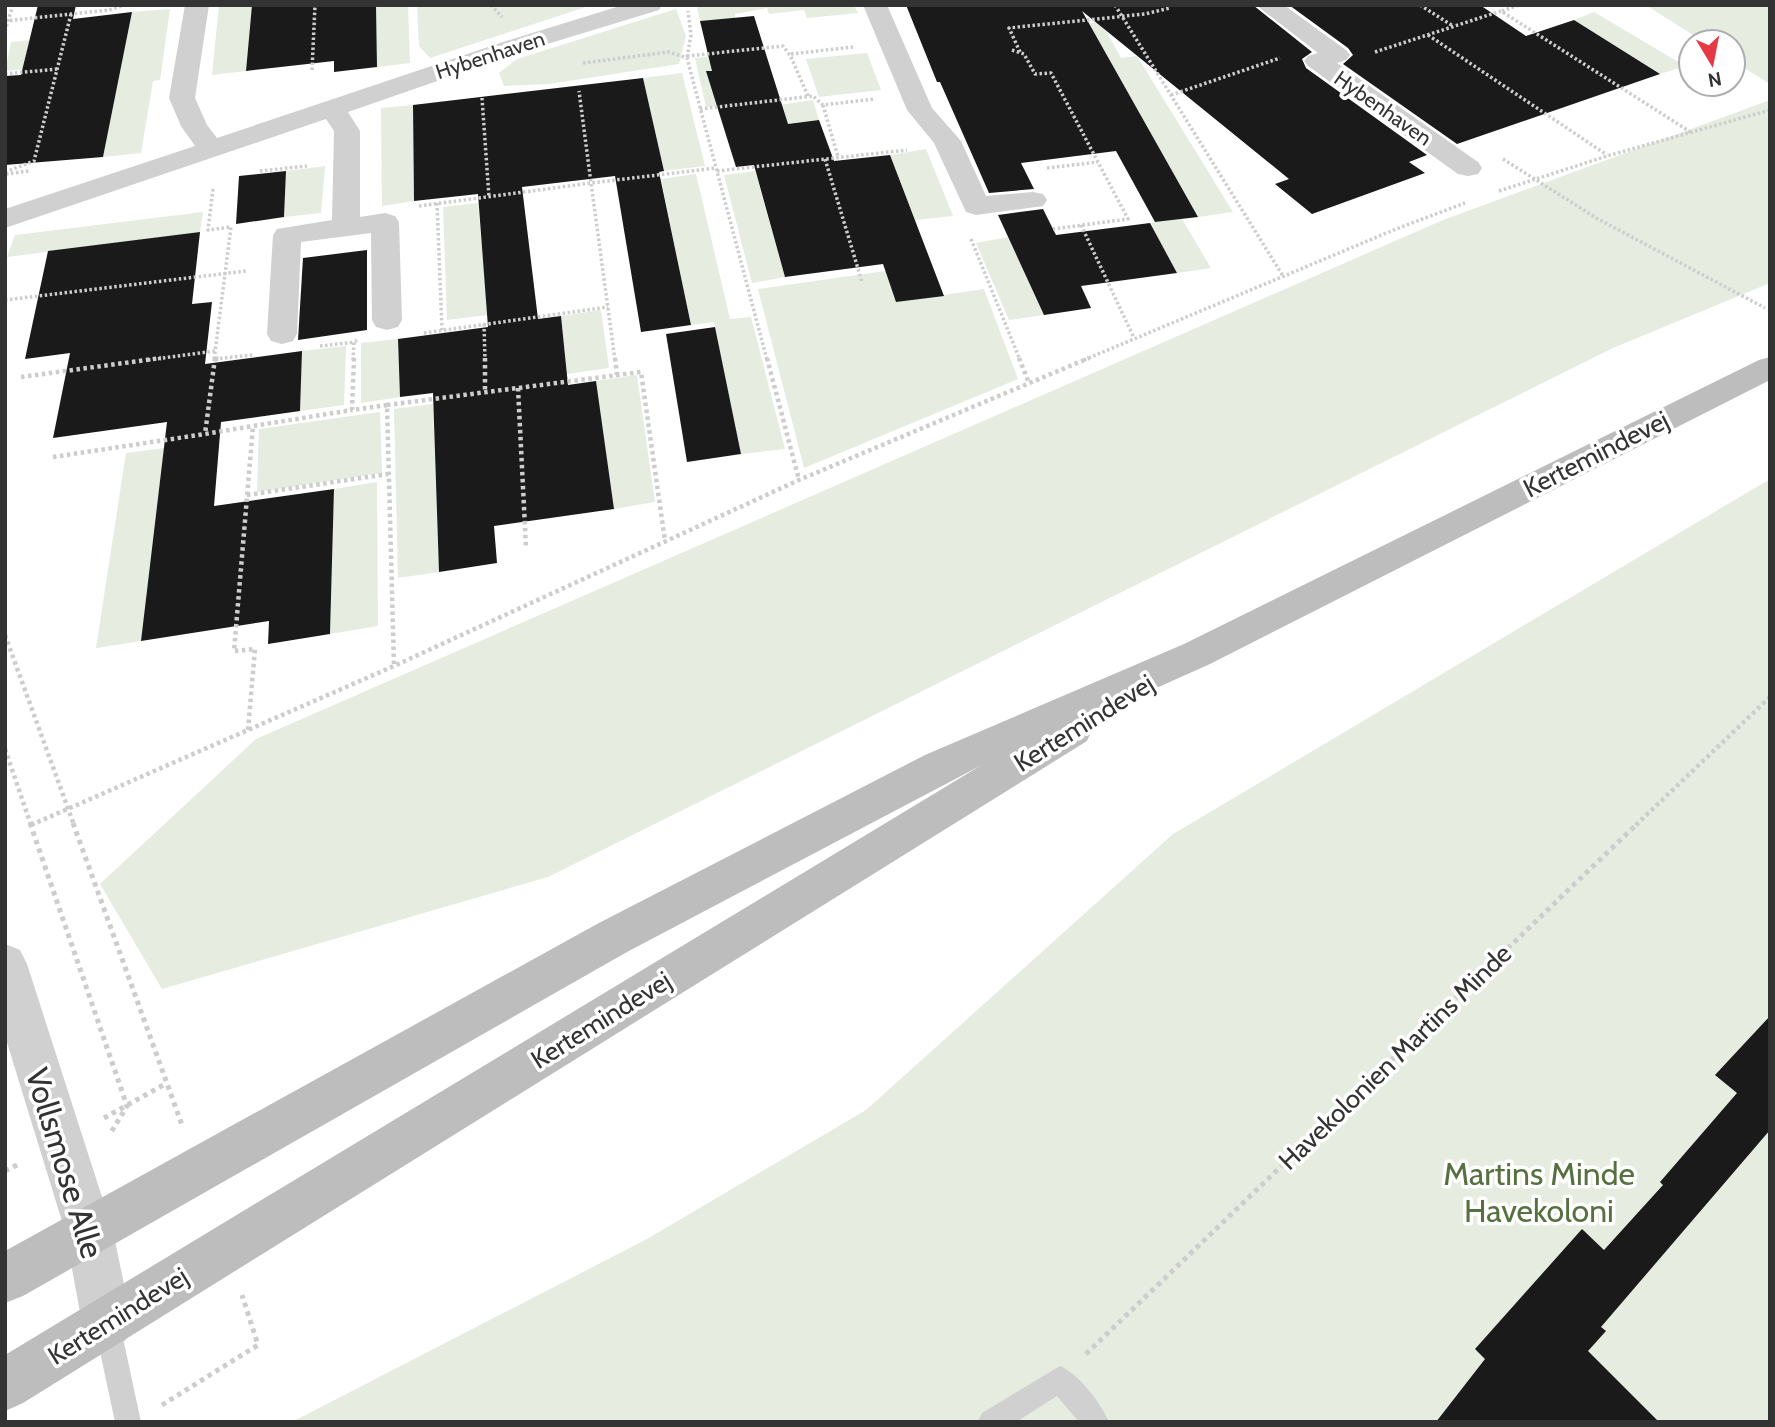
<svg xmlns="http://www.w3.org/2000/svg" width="1775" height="1427" font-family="Cabin,sans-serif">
  <rect width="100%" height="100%" fill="#fff"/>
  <g fill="#e6ecdf">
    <polygon points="219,5 252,5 246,71 212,75"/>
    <polygon points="376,5 408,5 410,63 377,67"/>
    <polygon points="417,5 592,5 430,58 419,46"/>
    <polygon points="709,5 854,5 858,13 807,18 804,10 769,14 767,8 735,14 735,18 700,21 697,7"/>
    <polygon points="1646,5 1770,5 1770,84 1733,61 1733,42 1704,42"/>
    <polygon points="170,9 160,80 153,81 141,153 103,157 132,12"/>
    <polygon points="676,9 686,36 679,64 549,84 504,86 499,73 517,59"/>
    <polygon points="1594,12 1685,66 1660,74 1574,20"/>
    <polygon points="1101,22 1121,58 1137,56 1233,212 1198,217 1109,60 1073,25"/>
    <polygon points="63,37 57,66 5,71 11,42"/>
    <polygon points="867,53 881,90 819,97 806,59"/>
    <polygon points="725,55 738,104 706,107 695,58"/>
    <polygon points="682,73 705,166 664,171 643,78"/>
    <polygon points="813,100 819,120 763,127 744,110"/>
    <polygon points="1770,100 1770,283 1613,348 548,877 162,989 100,884 256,739 1443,220"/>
    <polygon points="413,105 414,201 382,206 381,108"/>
    <polygon points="926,149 953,216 915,220 890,155"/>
    <polygon points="325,166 321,213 284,217 286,171"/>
    <polygon points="755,171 785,277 752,283 724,175"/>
    <polygon points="696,174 730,319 751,317 785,449 741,454 714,322 691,325 661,179"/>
    <polygon points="478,203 488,315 447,320 443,207"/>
    <polygon points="203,212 200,232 7,257 15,235"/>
    <polygon points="1182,219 1211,268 1177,273 1150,223"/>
    <polygon points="1008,237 1044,315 1009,320 976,243"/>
    <polygon points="885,271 897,302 984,289 1018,379 804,468 758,289"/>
    <polygon points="601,310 609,368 567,374 561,316"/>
    <polygon points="398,339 400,397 361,403 361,343"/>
    <polygon points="346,346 344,405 300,411 302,351"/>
    <polygon points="637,375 655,502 614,509 596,381"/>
    <polygon points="433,404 439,572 398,578 394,409"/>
    <polygon points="380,412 382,473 257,492 259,429"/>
    <polygon points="164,448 141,641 96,648 126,453"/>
    <polygon points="1770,479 1770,1422 292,1422 647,1239 866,1110 1173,834"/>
    <polygon points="377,482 378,626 330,634 334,489"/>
  </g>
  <g fill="#1a1a1a">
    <polygon points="38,5 76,5 73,19 132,12 103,157 5,165 5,76 21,75"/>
    <polygon points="252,5 376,5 377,67 334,72 334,61 246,71"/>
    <polygon points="906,5 1253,5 1312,52 1302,59 1306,68 1427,155 1409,162 1425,173 1312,214 1275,184 1289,179 1082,11 1198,217 1155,222 1116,151 1021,163 1034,189 989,193 940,82 937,82"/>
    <polygon points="1289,5 1480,5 1526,36 1574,20 1660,74 1457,144 1343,64 1353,55 1348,48"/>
    <polygon points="754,16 788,124 819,120 834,161 890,155 944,296 896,302 883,264 785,277 754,165 736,167 706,71 712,71 700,21"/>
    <polygon points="643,78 664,171 659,172 691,325 641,332 615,176 522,187 538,319 561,316 568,385 596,381 614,509 494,526 497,563 439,572 433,393 400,397 398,339 488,327 478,194 414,201 413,105"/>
    <polygon points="286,171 284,217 236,224 239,176"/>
    <polygon points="1043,209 1056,235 1150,223 1177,273 1081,286 1091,308 1044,315 998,215"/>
    <polygon points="200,232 192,304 212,302 205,364 302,351 300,411 221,422 214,506 334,489 330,634 268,644 269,621 141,641 167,422 53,438 70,353 25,359 48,251"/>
    <polygon points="367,250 367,330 298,340 303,258"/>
    <polygon points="715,327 741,454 687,462 666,334"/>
    <polygon points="1770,1016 1770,1130 1601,1327 1606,1331 1588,1351 1659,1422 1436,1422 1485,1359 1475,1349 1582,1229 1604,1250 1663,1185 1660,1182 1737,1093 1715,1075"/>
  </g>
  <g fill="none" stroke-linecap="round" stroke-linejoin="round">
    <g stroke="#cdcdcd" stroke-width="3.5" stroke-dasharray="2.5 2.5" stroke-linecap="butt">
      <polyline points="491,5 502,17"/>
      <polyline points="1115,5 1283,276"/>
      <polyline points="1420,5 1453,26"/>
      <polyline points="1502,11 1519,5"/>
      <polyline points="5,21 109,10 125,5"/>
      <polyline points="5,31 13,5"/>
      <polyline points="1428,35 1607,155"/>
      <polyline points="1012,50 1024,54 1035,74 1051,73 1128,219 1053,229"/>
      <polyline points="1020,52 1009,28 1145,14 1170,8 1170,5"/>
      <polyline points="1375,52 1501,11 1692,133"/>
      <polyline points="791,54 853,47"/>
      <polyline points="687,56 783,46 791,57 808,96"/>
      <polyline points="687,57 691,35 688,11"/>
      <polyline points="583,63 669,52 687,58 767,360"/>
      <polyline points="312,70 315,5"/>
      <polyline points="5,74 57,69"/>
      <polyline points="1171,95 1280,58"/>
      <polyline points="482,98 489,197"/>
      <polyline points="823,105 838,157"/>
      <polyline points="700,109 813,96 823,105 874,99"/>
      <polyline points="825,159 862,282"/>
      <polyline points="1503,159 1598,219 1765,308"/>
      <polyline points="1047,168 1098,162"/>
      <polyline points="260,171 307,166"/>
      <polyline points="717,171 907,150"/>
      <polyline points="5,172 34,161 71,14"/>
      <polyline points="6,174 29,171"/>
      <polyline points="213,189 208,230 231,227 214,360"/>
      <polyline points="1499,191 1607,156 1770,110"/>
      <polyline points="437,203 442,330"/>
      <polyline points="419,206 591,183 579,91"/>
      <polyline points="1081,225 1134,338"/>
      <polyline points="971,239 1020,360"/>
      <polyline points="5,300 246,271"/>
      <polyline points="484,324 485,360"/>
      <polyline points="424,333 608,307"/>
      <polyline points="320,346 356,342"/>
      <polyline points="215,359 252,355"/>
      <polyline points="148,360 215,351"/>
      <polyline points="353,360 354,342 357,340"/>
      <polyline points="615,360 591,183 716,168"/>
      <polyline points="1084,360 1396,229 1465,203"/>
    </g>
    <g stroke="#cdcdcd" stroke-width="4.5" stroke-dasharray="3.5 3.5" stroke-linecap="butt">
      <polyline points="215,358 205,434 253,426"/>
      <polyline points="354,358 352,410 387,405 394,666"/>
      <polyline points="485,358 485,392"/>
      <polyline points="615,358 617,375"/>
      <polyline points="767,358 799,480"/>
      <polyline points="1019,358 1029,383"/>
      <polyline points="215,359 222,358"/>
      <polyline points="21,377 161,358"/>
      <polyline points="518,388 526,547"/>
      <polyline points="387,405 641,372 665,541"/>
      <polyline points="53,457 205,434"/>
      <polyline points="247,495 388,474"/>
      <polyline points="5,635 74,825"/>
      <polyline points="248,730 255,649 234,651 253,426 352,410"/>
      <polyline points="5,749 31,825"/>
      <polyline points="31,825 394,666 799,480 1089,358"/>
      <polyline points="1636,825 1770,697"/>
    </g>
    <g stroke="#cdcdcd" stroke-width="5" stroke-dasharray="4.5 4.5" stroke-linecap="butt">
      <polyline points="30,823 127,1106 110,1134"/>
      <polyline points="73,823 182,1125"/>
      <polyline points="31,825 34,823"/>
      <polyline points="104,1118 167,1083"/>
      <polyline points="5,1171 19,1164"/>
      <polyline points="1086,1354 1638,823"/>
      <polyline points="162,1405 258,1345 242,1295"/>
    </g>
    <g fill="#d0d0d0" fill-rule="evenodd">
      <polygon points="107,1311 116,1315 120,1324 141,1422 115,1422 94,1324 98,1315"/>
      <path d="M 1060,1366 C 1079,1374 1101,1403 1109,1422 L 1079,1422 L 1057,1396 L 1016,1422 L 978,1422 L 982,1413 Z"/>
    </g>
    <g fill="#d0d0d0" fill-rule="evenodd">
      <polygon points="185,5 209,5 195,98 207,125 217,138 503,42 623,5 662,5 659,10 521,52 348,112 360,131 360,217 385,213 395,216 399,222 402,320 398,327 387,330 376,327 372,320 371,233 301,242 297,334 293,341 282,344 271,341 267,334 273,235 277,229 332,220 334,131 326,119 5,228 5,209 195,146 181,126 169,98"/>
      <polygon points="863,5 887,5 932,108 961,141 986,196 1033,192 1043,194 1047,200 1043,206 976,215 966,212 934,143 907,110"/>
      <polygon points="1256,5 1284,5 1346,50 1350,55 1346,60 1337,63 1478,162 1482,168 1478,174 1468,176 1458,174 1308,66 1304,61 1308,56 1318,53"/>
    </g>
    <polygon fill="#d0d0d0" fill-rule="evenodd" points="5,944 20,950 27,964 113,1231 132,1323 125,1341 107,1348 89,1341 82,1323 65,1231 5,1036"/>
    <polygon fill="#bdbdbd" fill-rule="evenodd" points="1770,357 1770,380 1210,664 1087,719 1092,730 1087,741 23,1403 5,1411 5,1355 980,766 627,952 23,1296 5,1303 5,1251 597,924 925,755 1184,644 1759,360"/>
  </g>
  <g text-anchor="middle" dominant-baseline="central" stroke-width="7" stroke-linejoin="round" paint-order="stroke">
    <g font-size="21" fill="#333" stroke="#fff">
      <text transform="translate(490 55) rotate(-18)">Hybenhaven</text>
      <text transform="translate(1383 108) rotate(35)">Hybenhaven</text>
    </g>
    <g font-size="26" fill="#333" stroke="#fff">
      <text transform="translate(1596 454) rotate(-27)">Kertemindevej</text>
      <text transform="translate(1084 723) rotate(-32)">Kertemindevej</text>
      <text transform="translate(601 1020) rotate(-32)">Kertemindevej</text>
      <text transform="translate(1395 1057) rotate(-44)">Havekolonien Martins Minde</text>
      <text transform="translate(118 1316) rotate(-32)">Kertemindevej</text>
    </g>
    <g font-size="32" fill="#333" stroke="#fff">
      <text transform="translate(65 1163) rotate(73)">Vollsmose Alle</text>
    </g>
    <g font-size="32" fill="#56703f" stroke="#fff">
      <text x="1539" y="1173">Martins Minde<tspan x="1539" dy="37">Havekoloni</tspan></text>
    </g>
  </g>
  <rect width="1775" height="1427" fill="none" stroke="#333333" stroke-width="14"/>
  <g transform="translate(1712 63) rotate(170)"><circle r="33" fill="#ffffff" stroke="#adadad" stroke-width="2"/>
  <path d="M0-5L12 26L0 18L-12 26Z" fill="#e63946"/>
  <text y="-10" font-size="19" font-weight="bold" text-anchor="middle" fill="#333333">N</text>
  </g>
</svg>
